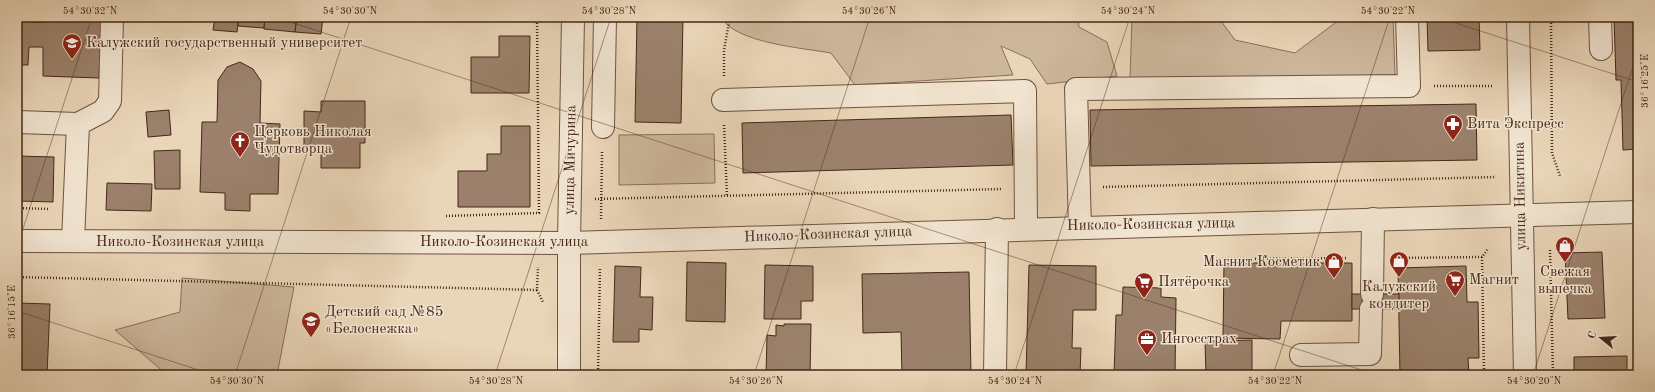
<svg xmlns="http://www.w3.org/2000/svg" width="1655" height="392" font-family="'Old Standard TT',serif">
  <rect width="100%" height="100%" fill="#e9d5b7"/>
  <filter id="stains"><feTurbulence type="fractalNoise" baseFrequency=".005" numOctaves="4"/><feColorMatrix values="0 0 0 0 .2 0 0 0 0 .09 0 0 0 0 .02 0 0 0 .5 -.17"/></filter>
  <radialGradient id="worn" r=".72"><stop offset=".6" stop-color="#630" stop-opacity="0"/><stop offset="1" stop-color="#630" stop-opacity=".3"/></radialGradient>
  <g fill="#cdb79c" stroke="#8a6f5a">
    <path d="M 721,17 L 1078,17 L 1079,27 L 1107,42 L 1117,76 L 1047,84 L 1030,59 L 1001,46 L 1013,75 L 855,85 L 831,53 C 803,48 735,43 721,17 Z"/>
    <polygon points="1132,17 1218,17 1235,40 1295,53 1343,17 1393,17 1395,75 1130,79"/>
    <polygon points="714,134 715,183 619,185 619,135"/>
    <polygon points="182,278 294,287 277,375 167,375 115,330 180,312"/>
  </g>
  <g fill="#9b816b" stroke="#462719">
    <polygon points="17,17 30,17 30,22 45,22 45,17 102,17 99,78 43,76 43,47 29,47 28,65 17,65"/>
    <polygon points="215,17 239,17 237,32 213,30"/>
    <polygon points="239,17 265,17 264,28 238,26"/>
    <polygon points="265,17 297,17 295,32 264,29"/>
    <polygon points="297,17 323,17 321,34 295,32"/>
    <rect x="489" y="17" width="40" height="2"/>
    <polygon points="637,17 683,17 681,123 635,122"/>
    <polygon points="1427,17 1479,17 1480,50 1428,51"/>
    <polygon points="1614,17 1638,17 1638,149 1623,150 1621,80 1616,80"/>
    <polygon points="499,36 530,36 529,93 471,93 471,57 499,57"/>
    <polygon points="240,62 253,69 261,81 260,123 280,124 278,194 250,194 250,211 225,210 225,193 200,192 202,122 217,122 218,80 227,67"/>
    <polygon points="321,101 365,101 365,143 360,143 360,168 321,168 321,148 304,148 304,111 321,112"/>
    <polygon points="1476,104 1477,160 1091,166 1090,110"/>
    <polygon points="169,110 171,135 148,137 146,112"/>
    <polygon points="1011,115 1013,165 743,173 742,123"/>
    <polygon points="501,126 530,126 530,207 458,207 458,171 487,171 487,154 501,154"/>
    <polygon points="180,150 180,189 155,189 154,151"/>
    <polygon points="17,156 54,157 53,202 17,201"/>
    <polygon points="107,183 152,184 151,211 106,210"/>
    <polygon points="1602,252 1605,318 1568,319 1565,253"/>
    <polygon points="687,262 726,263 725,322 686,321"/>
    <polygon points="1224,263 1352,263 1352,321 1281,321 1280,339 1223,338"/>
    <polygon points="765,265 813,266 813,301 801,301 801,319 764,319"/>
    <polygon points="1029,265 1096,266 1096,310 1073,310 1072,348 1081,348 1080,375 1026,375"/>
    <polygon points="615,266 641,267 640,297 653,297 652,330 639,329 639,342 613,342"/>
    <polygon points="1466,266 1467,302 1478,302 1479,358 1468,358 1469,375 1400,375 1398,268"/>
    <polygon points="969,272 971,375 902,375 901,332 863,333 862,274"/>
    <polygon points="1123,287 1161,288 1161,297 1176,298 1175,375 1114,375 1116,315 1122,315"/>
    <rect x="1352" y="294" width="47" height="15"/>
    <polygon points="17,303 50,304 47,375 17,375"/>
    <polygon points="784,324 811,324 810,375 766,375 767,335 776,336 776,325 784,326"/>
    <polygon points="1252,340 1252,375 1206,375 1205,341"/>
    <polygon points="1627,356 1627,375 1574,375 1574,357"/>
  </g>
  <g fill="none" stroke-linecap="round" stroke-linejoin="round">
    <defs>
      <g id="minor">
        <polyline points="1518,17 1525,375"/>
        <polyline points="1600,17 1601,49"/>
        <polyline points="723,100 1025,91 1026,228"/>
        <polyline points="17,122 78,124"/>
        <polyline points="603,127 605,17"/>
        <polyline points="1080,227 1076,89 1409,86 1407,17"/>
        <polyline points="17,241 569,243 1638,212"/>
        <polyline points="73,241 78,124 103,111 110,101 112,17"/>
        <polyline points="1372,294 1373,219"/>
        <polyline points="1301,355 1370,354 1371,309"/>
        <polyline points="569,375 569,243 573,17"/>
        <polyline points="995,375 997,229"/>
      </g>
    </defs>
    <use href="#minor" stroke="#6f5240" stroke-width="24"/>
    <g stroke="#462719" stroke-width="2.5" stroke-dasharray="1 2" stroke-linecap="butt">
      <polyline points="1551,17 1552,153 1560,176"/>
      <polyline points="724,76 724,50 730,17"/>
      <polyline points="1434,86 1493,86"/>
      <polyline points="724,125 727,196"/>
      <polyline points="1103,187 1496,177"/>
      <polyline points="595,199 1002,189"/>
      <polyline points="17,208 50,209"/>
      <polyline points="446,216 539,213 537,17"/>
      <polyline points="601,219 602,152"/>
      <polyline points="1550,250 1553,375"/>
      <polyline points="1397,258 1482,257"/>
      <polyline points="1204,259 1348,258"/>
      <polyline points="17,277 537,290 538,267"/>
      <polyline points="537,290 543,302"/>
      <polyline points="598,375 600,268"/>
      <polyline points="1484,375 1482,257 1488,249"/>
    </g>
    <use href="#minor" stroke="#f1e4d0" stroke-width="22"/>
  </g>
  <path fill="none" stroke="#462719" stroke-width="1" stroke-opacity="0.45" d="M 275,17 L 1377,375M 1437,17 L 1638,82M 17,247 L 92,17M 17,311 L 214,375M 235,375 L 351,17M 495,375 L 611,17M 754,375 L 870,17M 1014,375 L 1130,17M 1273,375 L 1390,17M 1533,375 L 1638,51"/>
  <defs>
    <symbol id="university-pin" viewBox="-11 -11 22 30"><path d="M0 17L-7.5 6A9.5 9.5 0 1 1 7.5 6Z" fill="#8f2418" stroke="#f1e4d0"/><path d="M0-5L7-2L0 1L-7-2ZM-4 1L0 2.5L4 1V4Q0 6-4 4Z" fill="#fff"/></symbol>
    <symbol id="pharmacy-pin" viewBox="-11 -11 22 30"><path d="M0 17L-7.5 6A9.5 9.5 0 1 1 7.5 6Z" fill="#8f2418" stroke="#f1e4d0"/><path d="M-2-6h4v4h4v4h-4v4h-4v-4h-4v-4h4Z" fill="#fff"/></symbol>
    <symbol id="church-pin" viewBox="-11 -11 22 30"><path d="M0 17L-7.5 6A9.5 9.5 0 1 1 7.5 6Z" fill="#8f2418" stroke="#f1e4d0"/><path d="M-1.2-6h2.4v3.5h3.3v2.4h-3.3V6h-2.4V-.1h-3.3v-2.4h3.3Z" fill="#fff"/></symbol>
    <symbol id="shop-pin" viewBox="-11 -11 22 30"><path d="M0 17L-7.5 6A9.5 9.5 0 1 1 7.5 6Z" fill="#8f2418" stroke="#f1e4d0"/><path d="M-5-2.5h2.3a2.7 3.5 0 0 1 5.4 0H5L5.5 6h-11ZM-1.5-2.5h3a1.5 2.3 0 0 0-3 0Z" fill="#fff"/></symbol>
    <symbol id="supermarket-pin" viewBox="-11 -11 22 30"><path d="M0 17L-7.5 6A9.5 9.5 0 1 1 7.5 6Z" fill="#8f2418" stroke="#f1e4d0"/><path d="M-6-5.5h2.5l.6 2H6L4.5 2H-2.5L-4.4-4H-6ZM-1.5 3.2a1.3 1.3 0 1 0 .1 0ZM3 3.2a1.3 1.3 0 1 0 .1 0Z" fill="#fff"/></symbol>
    <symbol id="school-pin" viewBox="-11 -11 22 30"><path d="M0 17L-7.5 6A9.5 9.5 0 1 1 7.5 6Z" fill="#8f2418" stroke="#f1e4d0"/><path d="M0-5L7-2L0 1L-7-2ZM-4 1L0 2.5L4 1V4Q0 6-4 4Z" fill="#fff"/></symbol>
    <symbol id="office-pin" viewBox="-11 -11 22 30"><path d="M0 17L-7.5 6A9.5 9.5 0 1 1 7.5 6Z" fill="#8f2418" stroke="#f1e4d0"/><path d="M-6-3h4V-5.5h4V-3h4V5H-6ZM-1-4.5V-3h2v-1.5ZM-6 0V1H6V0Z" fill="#fff"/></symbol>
  </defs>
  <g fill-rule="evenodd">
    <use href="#university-pin" x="61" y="32" width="22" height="30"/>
    <use href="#pharmacy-pin" x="1442" y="113" width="22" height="30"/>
    <use href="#church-pin" x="229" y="130" width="22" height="30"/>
    <use href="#shop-pin" x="1554" y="235" width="22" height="30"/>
    <use href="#shop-pin" x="1388" y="250" width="22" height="30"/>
    <use href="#shop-pin" x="1323" y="251" width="22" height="30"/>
    <use href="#supermarket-pin" x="1444" y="269" width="22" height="30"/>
    <use href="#supermarket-pin" x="1133" y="271" width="22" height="30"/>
    <use href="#school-pin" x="300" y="310" width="22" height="30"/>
    <use href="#office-pin" x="1136" y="328" width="22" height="30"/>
  </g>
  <g text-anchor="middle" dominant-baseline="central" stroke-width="3" stroke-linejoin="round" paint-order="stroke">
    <g font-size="15" fill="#462719" stroke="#f1e4d0" text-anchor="start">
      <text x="86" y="43">Калужский государственный университет</text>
      <text x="1467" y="124">Вита Экспресс</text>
      <text x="254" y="132">Церковь Николая<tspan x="254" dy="17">Чудотворца</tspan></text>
      <text x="1320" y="262" text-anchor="end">Магнит Косметик</text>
      <text x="1565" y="272" text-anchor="middle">Свежая<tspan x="1565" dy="17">выпечка</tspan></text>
      <text x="1469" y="280">Магнит</text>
      <text x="1158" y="282">Пятёрочка</text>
      <text x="1399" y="287" text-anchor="middle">Калужский<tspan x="1399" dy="17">кондитер</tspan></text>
      <text x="325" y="312">Детский сад №85<tspan x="325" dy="17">«Белоснежка»</tspan></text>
      <text x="1161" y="339">Ингосстрах</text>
    </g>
    <g font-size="15" fill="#462719" stroke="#f1e4d0">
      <text transform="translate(571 160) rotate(-89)">улица Мичурина</text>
      <text transform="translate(1521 196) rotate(-91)">улица Никитина</text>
      <text transform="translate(1151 225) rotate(-1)">Николо-Козинская улица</text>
      <text transform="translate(828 235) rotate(-2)">Николо-Козинская улица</text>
      <text x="180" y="242">Николо-Козинская улица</text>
      <text x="504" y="242">Николо-Козинская улица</text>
    </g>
  </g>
  <rect width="1655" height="392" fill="none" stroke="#e9d5b7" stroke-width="44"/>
  <g transform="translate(1601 338) rotate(288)" stroke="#f1e4d0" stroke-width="3" paint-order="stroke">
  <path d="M0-3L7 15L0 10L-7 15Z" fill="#462719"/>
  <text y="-6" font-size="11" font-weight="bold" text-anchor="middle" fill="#462719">С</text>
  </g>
  <rect x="22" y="22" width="1611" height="348" fill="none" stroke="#462719" stroke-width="1.5"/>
  <g font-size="10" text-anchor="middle" fill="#462719">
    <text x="90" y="14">54°30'32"N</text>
    <text x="350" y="14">54°30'30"N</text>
    <text x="609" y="14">54°30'28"N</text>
    <text x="869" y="14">54°30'26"N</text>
    <text x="1128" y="14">54°30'24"N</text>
    <text x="1388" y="14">54°30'22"N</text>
    <text transform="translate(1644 81) rotate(-90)" y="4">36°16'25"E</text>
    <text transform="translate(11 312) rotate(-90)" y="4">36°16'15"E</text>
    <text x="237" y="384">54°30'30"N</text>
    <text x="496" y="384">54°30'28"N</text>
    <text x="756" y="384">54°30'26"N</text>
    <text x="1015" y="384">54°30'24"N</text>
    <text x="1275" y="384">54°30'22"N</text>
    <text x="1534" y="384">54°30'20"N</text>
  </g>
  <rect width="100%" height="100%" filter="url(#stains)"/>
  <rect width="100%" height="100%" fill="url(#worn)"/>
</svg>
